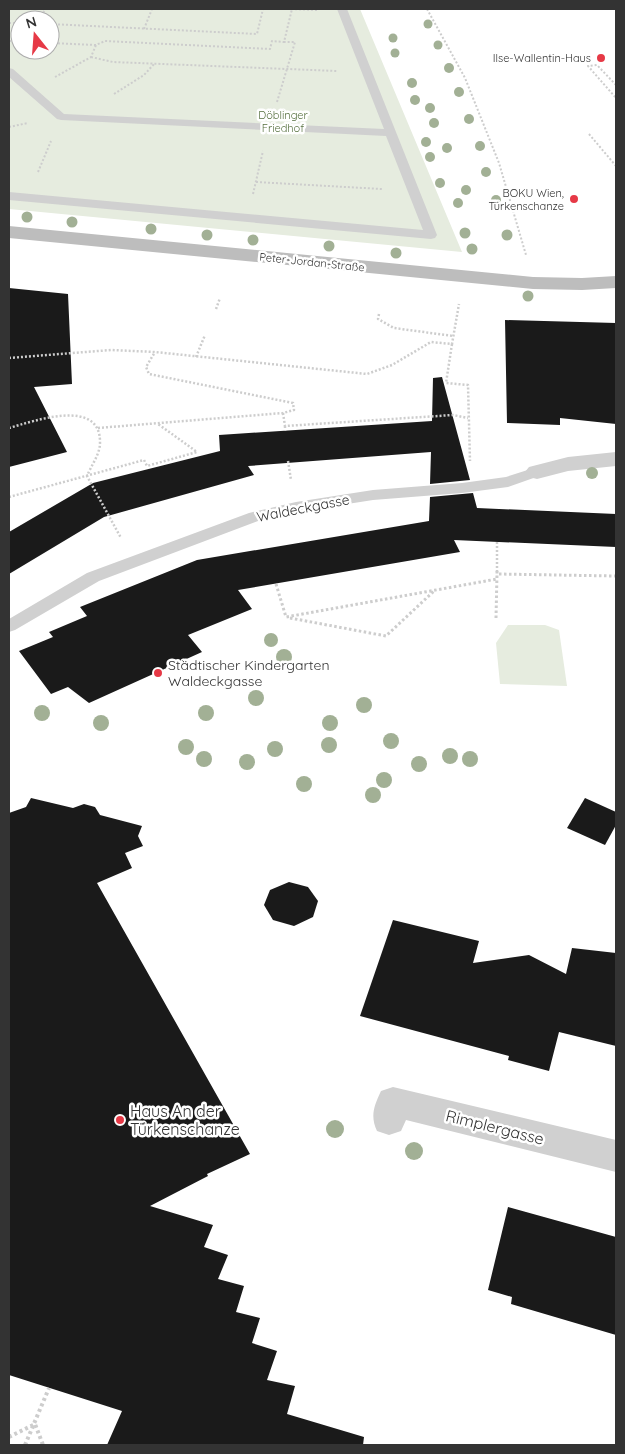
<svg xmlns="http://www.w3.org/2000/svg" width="625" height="1454" font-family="Quicksand,sans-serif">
  <rect width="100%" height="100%" fill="#fff"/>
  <g fill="#e6ecdf" fill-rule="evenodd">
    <path d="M 9,9 L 360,9 L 462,252 L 9,209 ZM 20,20 L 50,20 L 50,50 L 20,50 Z"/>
    <polygon points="508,625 545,625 559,630 567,686 500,684 496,643"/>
  </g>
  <g fill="#1a1a1a">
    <polygon points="9,288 68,294 72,384 34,387 67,452 9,467"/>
    <polygon points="505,320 616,323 616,424 560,418 560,425 507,423"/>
    <polygon points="442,377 470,480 430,484 431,452 248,466 254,475 104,517 9,574 9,532 93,483 220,451 219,435 432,421 433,378"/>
    <polygon points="473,493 477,508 616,514 616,547 454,540 460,552 238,590 252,609 188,635 202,652 89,703 68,687 51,694 19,651 53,637 49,632 87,616 80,607 197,560 429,521 430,497"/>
    <polygon points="31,798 73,808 84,804 95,807 100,815 142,826 138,836 143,846 125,853 132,868 97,883 250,1154 207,1174 208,1176 150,1206 213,1225 204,1247 228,1255 218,1279 244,1286 236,1312 260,1318 252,1343 277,1351 267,1380 295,1386 287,1414 364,1437 363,1445 107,1445 122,1411 9,1375 9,813 26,807"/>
    <polygon points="585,798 616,812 616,825 605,845 567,828"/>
    <polygon points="289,882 308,887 318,901 313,917 294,926 273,920 264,905 270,890"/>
    <polygon points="393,920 479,941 473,963 529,955 566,974 572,948 616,953 616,1046 559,1032 549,1071 508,1060 509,1056 360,1016"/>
    <polygon points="508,1207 616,1237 616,1335 511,1304 512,1297 488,1290"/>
  </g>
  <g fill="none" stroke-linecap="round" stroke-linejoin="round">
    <g stroke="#cdcdcd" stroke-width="2" stroke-dasharray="2 2" stroke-linecap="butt">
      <polyline points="291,9 317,10"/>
      <polyline points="427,9 465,78 499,163 526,255"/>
      <polyline points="40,20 45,9"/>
      <polyline points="9,23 20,23"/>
      <polyline points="50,24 257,34 263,9"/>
      <polyline points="144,29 152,9"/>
      <polyline points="9,41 20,41"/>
      <polyline points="50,43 96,45 105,41 270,49 272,41 284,42"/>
      <polyline points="91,57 113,62 337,71"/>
      <polyline points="55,77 91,57 96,45"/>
      <polyline points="616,85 597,65 588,66 616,98"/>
      <polyline points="114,94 144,75 155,63"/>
      <polyline points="277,102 295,42 284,42 292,9"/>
      <polyline points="9,127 28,123"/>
      <polyline points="589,134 616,166"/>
      <polyline points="38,172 51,141"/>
      <polyline points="256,182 382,189"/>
      <polyline points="253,194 263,151"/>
    </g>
    <g stroke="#cdcdcd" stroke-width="2.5" stroke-dasharray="2 2" stroke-linecap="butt">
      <polyline points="216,309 220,298"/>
      <polyline points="379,314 378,319 394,328 453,336"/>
      <polyline points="452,344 446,383 468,385 470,461"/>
      <polyline points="196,357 205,335"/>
      <polyline points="9,358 111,350 155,352 367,374 392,365 431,342 452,344 459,304"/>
      <polyline points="283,413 285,426 453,415 468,418"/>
      <polyline points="285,426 285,431"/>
      <path d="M 9,428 C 34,421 101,397 100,443 C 100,454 91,466 87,476 L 121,538"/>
      <polyline points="98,428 283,413 294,410 293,403 149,374 146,367 155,352"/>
      <polyline points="288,461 291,480"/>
      <polyline points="9,497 144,460 147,466 197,452 158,424"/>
      <polyline points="497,542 497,572"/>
    </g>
    <g stroke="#cdcdcd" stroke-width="3" stroke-dasharray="2.5 2.5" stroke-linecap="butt">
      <polyline points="497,571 497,574 616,576"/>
      <polyline points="276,584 286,617 497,579"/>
      <polyline points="290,618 386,636 434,591"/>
      <polyline points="496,618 497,574"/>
    </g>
    <g stroke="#cdcdcd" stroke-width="4" stroke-dasharray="3 3" stroke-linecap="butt">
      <polyline points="9,1437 35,1424 43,1445"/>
      <polyline points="25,1445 49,1388"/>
    </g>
    <g fill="#d0d0d0" fill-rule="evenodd">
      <polygon points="337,9 347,9 437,235 435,238 431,239 9,200 9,192 423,230 386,136 61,120 57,119 9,77 9,68 13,69 64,114 384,129"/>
      <polygon points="537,467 542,469 544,472 542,475 508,487 462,493 373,500 296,512 258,521 99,581 15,630 9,632 9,619 87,573 249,513 296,502 373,490 462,483 506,477"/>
    </g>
    <g fill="#d0d0d0" fill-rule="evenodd">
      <polygon points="616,452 616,466 568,471 537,479 529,477 525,472 529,467 568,457"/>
      <path d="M 393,1087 L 616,1140 L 616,1172 L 406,1120 L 401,1131 L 389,1135 L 377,1131 C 370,1116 374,1106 381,1091 Z"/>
    </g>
    <polygon fill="#bdbdbd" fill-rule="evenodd" points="9,226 533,277 582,278 616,276 616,288 582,290 533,289 9,238"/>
  </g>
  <g fill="#a2b095">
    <circle cx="428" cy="24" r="4.5"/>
    <circle cx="393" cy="38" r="4.5"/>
    <circle cx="438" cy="45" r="4.5"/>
    <circle cx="395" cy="53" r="4.5"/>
    <circle cx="449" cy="68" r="5"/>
    <circle cx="412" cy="83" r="5"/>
    <circle cx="459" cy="92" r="5"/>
    <circle cx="415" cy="100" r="5"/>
    <circle cx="430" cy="108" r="5"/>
    <circle cx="469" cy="119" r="5"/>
    <circle cx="434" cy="123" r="5"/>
    <circle cx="426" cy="142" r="5"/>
    <circle cx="480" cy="146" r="5"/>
    <circle cx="447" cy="148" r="5"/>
    <circle cx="430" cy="157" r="5"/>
    <circle cx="486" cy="172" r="5"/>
    <circle cx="440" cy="183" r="5"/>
    <circle cx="466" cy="190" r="5"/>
    <circle cx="496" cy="200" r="5"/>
    <circle cx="458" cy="203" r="5"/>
    <circle cx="27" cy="217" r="5.5"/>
    <circle cx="72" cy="222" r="5.5"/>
    <circle cx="151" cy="229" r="5.5"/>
    <circle cx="465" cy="233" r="5.5"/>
    <circle cx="207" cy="235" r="5.5"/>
    <circle cx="507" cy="235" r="5.5"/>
    <circle cx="253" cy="240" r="5.5"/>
    <circle cx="329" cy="246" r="5.5"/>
    <circle cx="472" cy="249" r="5.5"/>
    <circle cx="396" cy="253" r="5.5"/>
    <circle cx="528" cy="296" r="5.5"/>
    <circle cx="592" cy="473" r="6"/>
    <circle cx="271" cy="640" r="7"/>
    <circle cx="284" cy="657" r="8"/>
    <circle cx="256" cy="698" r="8"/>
    <circle cx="364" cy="705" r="8"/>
    <circle cx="42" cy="713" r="8"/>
    <circle cx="206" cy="713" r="8"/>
    <circle cx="101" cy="723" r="8"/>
    <circle cx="330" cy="723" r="8"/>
    <circle cx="391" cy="741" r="8"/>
    <circle cx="329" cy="745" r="8"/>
    <circle cx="186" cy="747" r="8"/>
    <circle cx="275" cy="749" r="8"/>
    <circle cx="450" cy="756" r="8"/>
    <circle cx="204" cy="759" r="8"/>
    <circle cx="470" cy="759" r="8"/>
    <circle cx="247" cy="762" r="8"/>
    <circle cx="419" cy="764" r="8"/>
    <circle cx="384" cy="780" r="8"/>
    <circle cx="304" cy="784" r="8"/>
    <circle cx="373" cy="795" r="8"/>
    <circle cx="335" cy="1129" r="9"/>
    <circle cx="414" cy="1151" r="9"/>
  </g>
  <g fill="#e63946" stroke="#fff" stroke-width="2">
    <circle cx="601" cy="58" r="5"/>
    <circle cx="574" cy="199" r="5"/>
    <circle cx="158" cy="673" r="5"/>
    <circle cx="120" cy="1120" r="5"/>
  </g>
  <g text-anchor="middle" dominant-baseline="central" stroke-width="5" stroke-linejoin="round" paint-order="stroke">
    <g font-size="11" fill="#333" stroke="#fff" text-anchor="end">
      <text x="591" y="58">Ilse-Wallentin-Haus</text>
      <text x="564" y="193">BOKU Wien,<tspan x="564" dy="13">Türkenschanze</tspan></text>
    </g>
    <g font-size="11" fill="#56703f" stroke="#fff">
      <text x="283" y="115">Döblinger<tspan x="283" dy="13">Friedhof</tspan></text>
    </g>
    <g font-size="11" fill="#333" stroke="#fff">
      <text transform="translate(312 262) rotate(6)">Peter-Jordan-Straße</text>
    </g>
    <g font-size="14" fill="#333" stroke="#fff">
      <text transform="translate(303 508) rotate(-11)">Waldeckgasse</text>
    </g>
    <g font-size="14" fill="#333" stroke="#fff" text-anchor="start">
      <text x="168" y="665">Städtischer Kindergarten<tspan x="168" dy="16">Waldeckgasse</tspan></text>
    </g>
    <g font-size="16" fill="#333" stroke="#fff" text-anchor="start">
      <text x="130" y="1111">Haus An der<tspan x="130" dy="18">Türkenschanze</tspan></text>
    </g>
    <g font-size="16" fill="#333" stroke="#fff">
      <text transform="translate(495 1127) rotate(14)">Rimplergasse</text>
    </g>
  </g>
  <rect width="625" height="1454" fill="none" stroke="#333333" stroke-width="20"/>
  <g transform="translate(35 35) rotate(343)"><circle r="24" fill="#ffffff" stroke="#adadad"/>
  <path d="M0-4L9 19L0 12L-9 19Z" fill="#e63946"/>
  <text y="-8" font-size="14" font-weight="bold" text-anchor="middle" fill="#333333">N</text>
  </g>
</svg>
